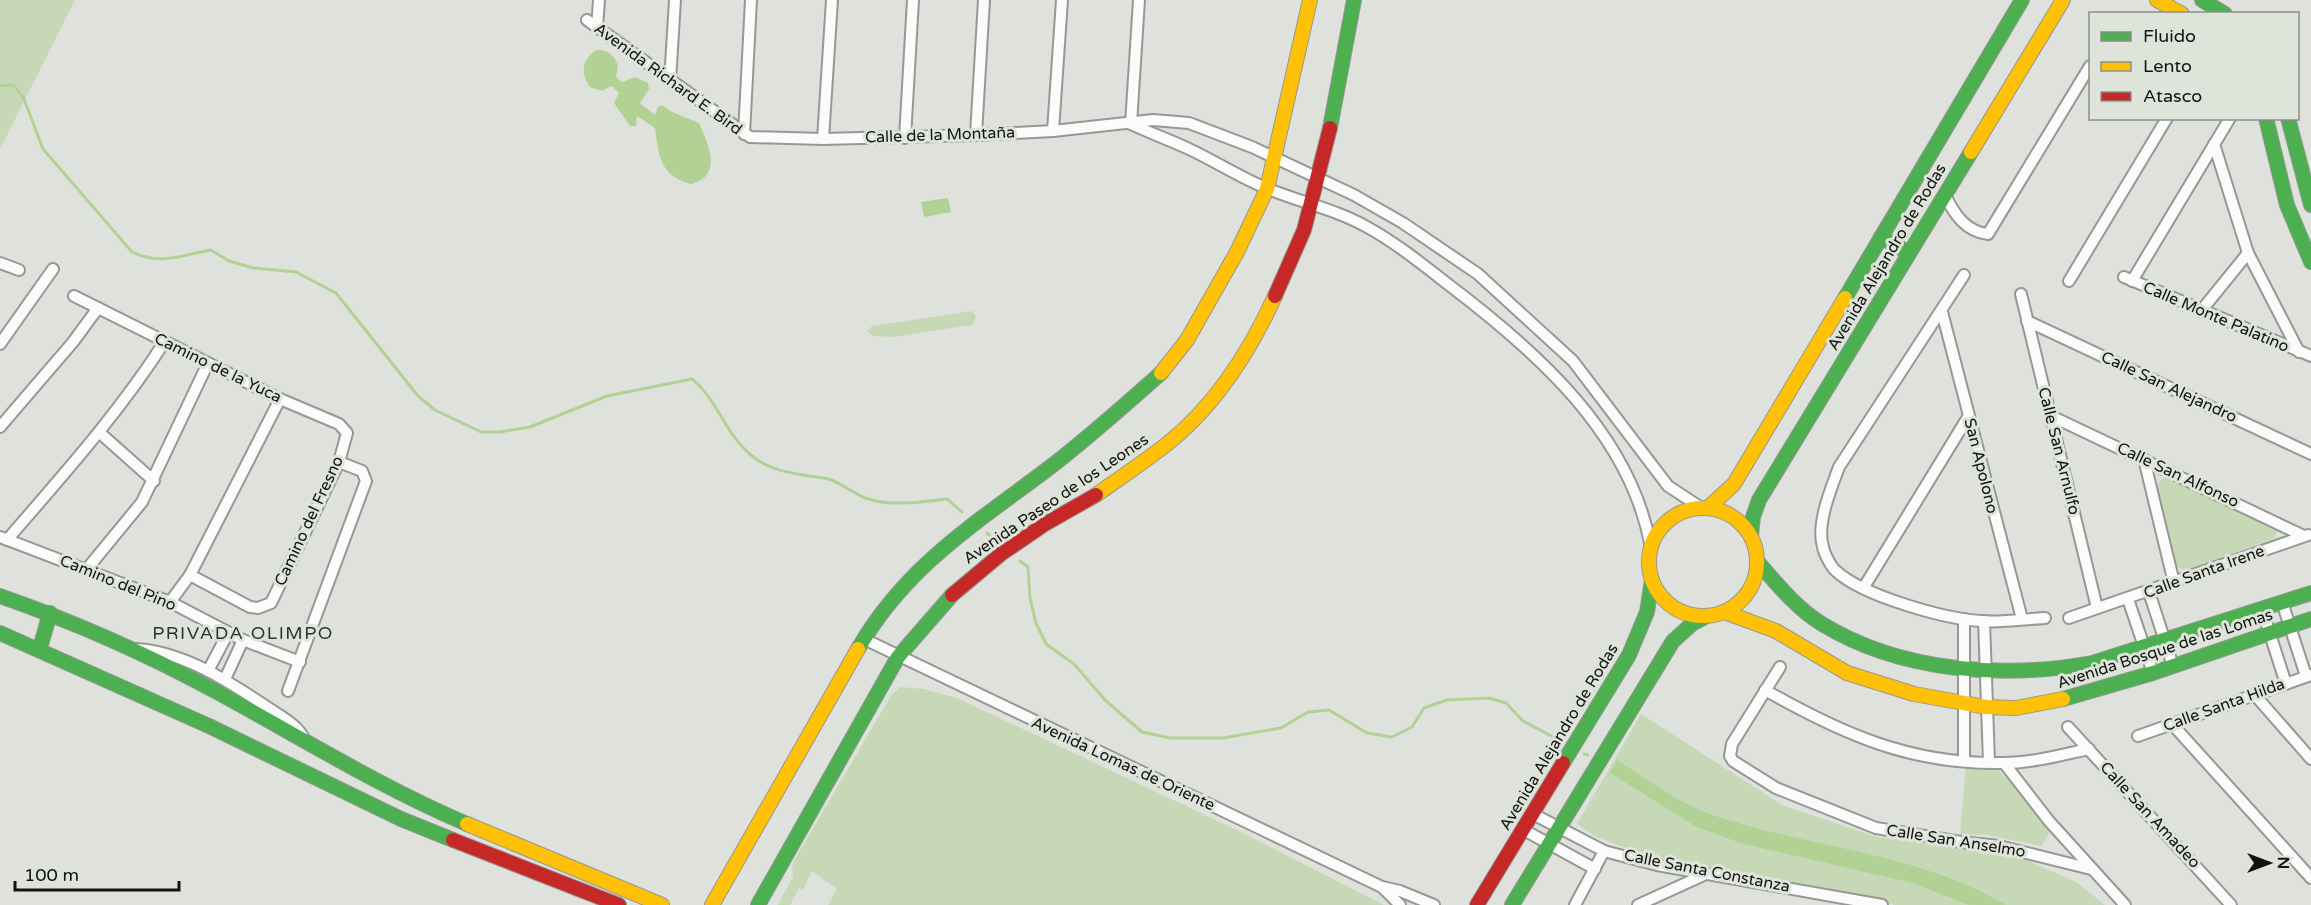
<svg xmlns="http://www.w3.org/2000/svg" width="2311" height="905" font-family="'Varela Round',sans-serif">
  <rect width="100%" height="100%" fill="#dfe2dc"/>
  <g fill="#c6d8b6">
    <polygon points="0,0 75,0 0,149"/>
    <polygon points="972,311 976,317 972,325 893,337 873,336 867,331 872,326"/>
    <polygon points="2165,476 2170,476 2278,529 2275,538 2186,570 2176,567 2155,487"/>
    <polygon points="900,687 924,689 957,698 1241,832 1384,905 828,905 837,889 812,871 803,890 799,888 790,905 778,905 793,877 792,866 795,859 892,694"/>
    <polygon points="1641,714 1784,806 1877,837 2017,856 2076,882 2105,905 1895,905 1845,892 1658,860 1594,836 1577,824"/>
    <path d="M 1966,765 L 1993,766 L 1999,771 C 2014,786 2047,813 2049,834 L 2041,846 L 1988,835 L 1960,834 Z"/>
  </g>
  <g fill="#b2d295">
    <path d="M 596,50 C 607,49 615,55 618,66 L 616,77 L 622,82 L 635,77 L 648,83 L 649,89 L 640,103 L 655,115 L 658,107 L 662,105 L 672,112 L 699,123 C 708,144 724,176 691,184 C 659,175 659,156 655,128 L 637,116 L 636,126 L 630,126 L 614,103 L 619,93 L 612,86 L 602,91 L 590,87 C 581,74 581,60 596,50 Z"/>
    <polygon points="948,198 951,212 924,217 921,202"/>
    <path d="M 1617,760 C 1646,778 1675,801 1707,813 C 1805,848 1916,851 2006,905 L 1969,905 L 1912,883 L 1740,843 L 1695,826 L 1610,773 Z"/>
  </g>
  <g fill="none" stroke-linecap="round" stroke-linejoin="round">
    <g stroke="#b2d295" stroke-width="3">
      <path d="M 0,86 L 14,85 L 24,99 L 43,149 L 132,252 C 162,266 181,255 211,250 L 229,261 L 253,268 L 296,272 L 336,293 L 418,396 L 435,410 L 481,432 L 500,432 L 530,427 L 607,396 L 692,379 C 717,399 725,434 751,455 C 773,474 801,474 828,479 C 840,482 853,493 865,498 C 890,507 922,502 947,499 L 962,512"/>
      <polyline points="987,533 994,539"/>
      <polyline points="1020,561 1028,567 1030,598 1036,623 1046,644 1074,664 1106,701 1142,732 1170,738 1223,738 1281,728 1308,712 1329,710 1367,733 1392,737 1412,727 1424,708 1447,700 1489,698 1506,703 1523,721 1561,741"/>
      <polyline points="1584,754 1588,755"/>
    </g>
    <defs>
      <g id="street">
        <polyline points="587,20 750,137 823,139 976,135 1053,131 1153,120 1189,123 1252,147 1354,195 1403,223 1478,274 1573,361 1668,486 1700,507"/>
        <polyline points="597,28 599,0"/>
        <polyline points="670,81 675,0"/>
        <path d="M 1131,124 C 1150,133 1170,140 1189,149 C 1215,161 1239,177 1266,188 C 1299,202 1335,209 1367,227 C 1396,243 1422,264 1449,285 C 1536,351 1631,434 1651,548"/>
        <polyline points="1131,124 1139,0"/>
        <polyline points="1053,131 1062,0"/>
        <polyline points="744,134 751,0"/>
        <polyline points="976,135 984,0"/>
        <polyline points="905,138 913,0"/>
        <polyline points="823,139 832,0"/>
        <polyline points="2214,144 2248,253 2299,352"/>
        <path d="M 1945,195 C 1954,214 1966,232 1988,234 L 2090,66"/>
        <polyline points="0,263 19,270"/>
        <path d="M 1964,275 L 1839,467 C 1831,489 1816,524 1823,547 C 1824,553 1831,567 1836,571 C 1863,596 1945,619 1981,621 C 2002,623 2024,619 2045,618"/>
        <polyline points="2124,277 2311,356"/>
        <polyline points="2069,281 2167,118"/>
        <polyline points="2132,281 2230,118"/>
        <polyline points="2021,294 2097,608"/>
        <polyline points="74,296 280,399 339,424 347,433 339,462 271,603 258,608 250,607 190,575"/>
        <polyline points="2201,311 2248,253"/>
        <polyline points="1942,312 2022,619"/>
        <polyline points="2027,321 2311,454"/>
        <polyline points="0,344 53,269"/>
        <polyline points="2051,416 2304,536"/>
        <polyline points="0,427 73,342 98,308"/>
        <polyline points="100,433 154,481"/>
        <polyline points="2144,459 2174,583"/>
        <polyline points="0,537 170,602 243,640 300,662"/>
        <path d="M 7,540 C 63,475 119,413 165,341"/>
        <polyline points="87,569 142,502 208,363"/>
        <polyline points="1864,587 1968,417"/>
        <polyline points="2149,592 2173,666"/>
        <polyline points="2128,599 2153,673"/>
        <polyline points="170,602 190,575 280,399"/>
        <polyline points="2282,602 2306,676"/>
        <polyline points="2262,609 2286,684"/>
        <polyline points="2069,618 2308,535"/>
        <polyline points="1984,621 1989,762"/>
        <polyline points="864,639 1382,887 1400,891 1434,905"/>
        <path d="M 137,649 C 185,652 231,683 270,709 C 282,717 299,726 304,739"/>
        <polyline points="1780,667 1732,744 1730,756 1733,761 1776,788 1876,828 1961,842 1999,846 2091,869"/>
        <polyline points="208,671 228,633"/>
        <polyline points="225,679 243,640"/>
        <path d="M 1765,690 C 1842,734 1912,765 2003,763 C 2032,763 2061,755 2089,749"/>
        <polyline points="288,691 366,481 362,471 339,462"/>
        <polyline points="2254,694 2311,759"/>
        <polyline points="2172,724 2311,878"/>
        <polyline points="2068,727 2231,905"/>
        <polyline points="2138,736 2311,675"/>
        <polyline points="1964,761 1964,619"/>
        <polyline points="2004,763 2049,821 2125,905"/>
        <polyline points="1533,814 1604,851 1657,865 1882,905"/>
        <polyline points="1522,829 1595,869"/>
        <polyline points="1382,887 1400,905"/>
        <polyline points="1575,905 1604,851"/>
        <polyline points="1638,905 1706,874"/>
      </g>
      <g id="fast">
        <polyline points="2202,0 2225,14"/>
        <polyline points="2266,118 2287,205 2311,262"/>
        <polyline points="2288,118 2311,205"/>
        <polyline points="1330,128 1354,0"/>
        <polyline points="1881,237 1909,253"/>
        <polyline points="1845,298 2022,0"/>
        <polyline points="1751,536 1753,517 1759,500 1971,152"/>
        <path d="M 1757,561 C 1777,584 1796,608 1822,624 C 1901,672 2003,679 2092,663 L 2311,593"/>
        <path d="M 0,596 C 75,622 147,654 217,692 C 300,737 380,787 467,824"/>
        <polyline points="0,633 209,726 401,819 453,840"/>
        <polyline points="40,648 50,613"/>
        <path d="M 858,649 C 905,567 976,523 1049,468 C 1088,438 1125,405 1161,373"/>
        <polyline points="2063,699 2153,673 2311,619"/>
        <polyline points="1563,763 1629,655 1647,612 1652,580"/>
        <polyline points="758,905 898,657 952,595"/>
        <polyline points="1512,905 1673,641 1692,624 1707,616"/>
      </g>
      <g id="slow">
        <polyline points="2157,0 2182,14"/>
        <polyline points="1971,152 2063,0"/>
        <polyline points="1161,373 1187,340 1237,252 1267,189 1310,0"/>
        <path d="M 1096,495 C 1120,478 1144,462 1167,444 C 1215,406 1250,351 1275,296"/>
        <polyline points="1709,507 1734,484 1845,298"/>
        <circle cx="1703" cy="562" r="54"/>
        <polyline points="1724,612 1776,631 1847,673 1914,694 1986,707 2016,708 2063,699"/>
        <polyline points="467,824 662,905"/>
        <polyline points="712,905 858,649"/>
      </g>
      <g id="jam">
        <polyline points="1275,296 1304,230 1330,128"/>
        <polyline points="952,595 1001,554 1045,524 1096,495"/>
        <polyline points="453,840 619,905"/>
        <polyline points="1477,905 1563,763"/>
      </g>
    </defs>
    <use href="#street" stroke="#969894" stroke-width="14"/>
    <use href="#fast" stroke="#969894" stroke-width="16"/>
    <use href="#slow" stroke="#969894" stroke-width="16"/>
    <use href="#jam" stroke="#969894" stroke-width="16"/>
    <use href="#street" stroke="#fafbfa" stroke-width="10"/>
    <use href="#fast" stroke="#4caf50" stroke-width="14"/>
    <use href="#slow" stroke="#ffc107" stroke-width="14"/>
    <use href="#jam" stroke="#c62828" stroke-width="14"/>
  </g>
  <g text-anchor="middle" dominant-baseline="central" stroke-width="6" stroke-linejoin="round" paint-order="stroke">
    <g font-size="16" fill="#111310" stroke="#dee4da">
      <text transform="translate(668 79) rotate(36)">Avenida Richard E. Bird</text>
      <text transform="translate(940 135) rotate(-2)">Calle de la Montaña</text>
      <text transform="translate(1887 257) rotate(-59)">Avenida Alejandro de Rodas</text>
      <text transform="translate(2216 317) rotate(23)">Calle Monte Palatino</text>
      <text transform="translate(218 368) rotate(26)">Camino de la Yuca</text>
      <text transform="translate(2169 387) rotate(25)">Calle San Alejandro</text>
      <text transform="translate(2059 451) rotate(76)">Calle San Arnulfo</text>
      <text transform="translate(1981 466) rotate(76)">San Apolono</text>
      <text transform="translate(2178 475) rotate(25)">Calle San Alfonso</text>
      <text transform="translate(1056 499) rotate(-34)">Avenida Paseo de los Leones</text>
      <text transform="translate(309 521) rotate(-65)">Camino del Fresno</text>
      <text transform="translate(2204 572) rotate(-20)">Calle Santa Irene</text>
      <text transform="translate(118 583) rotate(22)">Camino del Pino</text>
      <text transform="translate(2165 649) rotate(-18)">Avenida Bosque de las Lomas</text>
      <text transform="translate(2224 705) rotate(-20)">Calle Santa Hilda</text>
      <text transform="translate(1559 737) rotate(-59)">Avenida Alejandro de Rodas</text>
      <text transform="translate(1123 764) rotate(25)">Avenida Lomas de Oriente</text>
      <text transform="translate(2150 815) rotate(47)">Calle San Amadeo</text>
      <text transform="translate(1956 841) rotate(9)">Calle San Anselmo</text>
      <text transform="translate(1707 871) rotate(11)">Calle Santa Constanza</text>
    </g>
    <g font-size="18" letter-spacing="1.5" fill="#2e322a" stroke="#dee4da">
      <text x="243" y="633">PRIVADA OLIMPO</text>
    </g>
  </g>
  <rect x="2089" y="12" width="210" height="108" fill="#dee4da" stroke="#8c9089" stroke-width="1.5"/>
  <rect x="2101" y="32" width="30" height="9" fill="#4caf50" stroke="#8c9089" stroke-width="1.5"/>
  <text x="2143" y="42" font-size="18" fill="#111310">Fluido</text>
  <rect x="2101" y="62" width="30" height="9" fill="#ffc107" stroke="#8c9089" stroke-width="1.5"/>
  <text x="2143" y="72" font-size="18" fill="#111310">Lento</text>
  <rect x="2101" y="92" width="30" height="9" fill="#c62828" stroke="#8c9089" stroke-width="1.5"/>
  <text x="2143" y="102" font-size="18" fill="#111310">Atasco</text>
  <g transform="translate(2269 863) rotate(90)" stroke="#dee4da" stroke-width="4.5" paint-order="stroke">
  <path d="M0-4.5L10 22L0 15L-10 22Z" fill="#111310"/>
  <text y="-9" font-size="16" font-weight="bold" text-anchor="middle" fill="#111310">N</text>
  </g>
  <path d="M15 881v9h164v-9" fill="none" stroke="#111310" stroke-width="3"/>
  <text x="24" y="881" font-size="18" fill="#111310" stroke="#dee4da" stroke-width="4.5" paint-order="stroke">100 m</text>
</svg>
